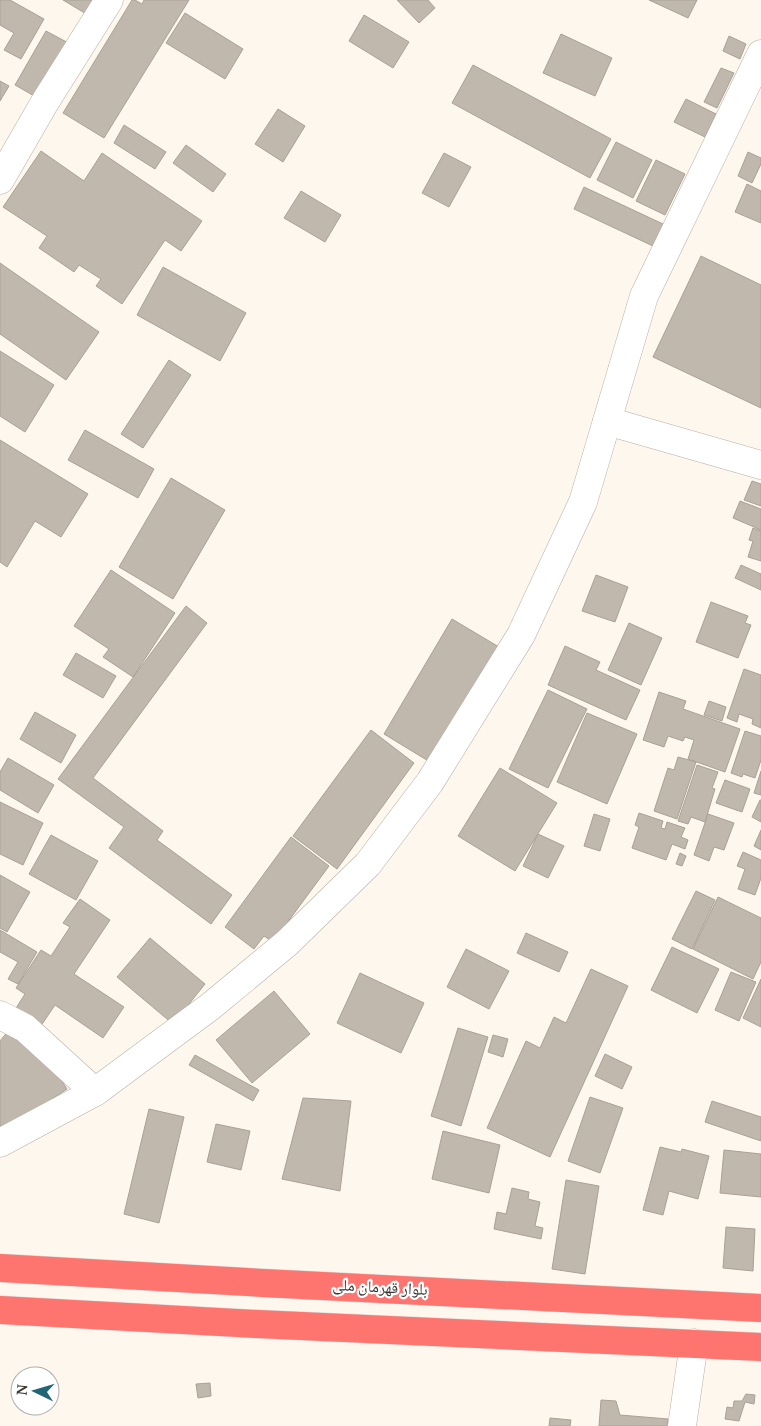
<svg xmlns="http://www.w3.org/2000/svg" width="761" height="1426" font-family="Georgia,'Noto Naskh Arabic',serif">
  <rect width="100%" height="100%" fill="#fef7ee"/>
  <g fill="#c1b8ad" stroke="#a9a196">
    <polygon points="0,0 10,0 44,19 21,59 4,50 14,33 0,25"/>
    <polygon points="63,0 104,0 93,18"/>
    <polygon points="132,0 135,0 142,4 144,0 189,0 104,138 63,113"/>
    <polygon points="397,0 428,0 435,8 419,23"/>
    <polygon points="649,0 697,0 688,18"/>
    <polygon points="185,13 243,49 225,79 166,43"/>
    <polygon points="364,15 409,42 393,68 349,41"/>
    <polygon points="46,31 74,46 43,101 15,85"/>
    <polygon points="561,34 612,58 595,96 543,73"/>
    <polygon points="729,36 746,44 740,59 723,51"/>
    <polygon points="473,65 611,139 590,178 452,103"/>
    <polygon points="721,68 734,73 717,108 704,102"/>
    <polygon points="0,81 9,86 0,101"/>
    <polygon points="686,99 716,114 705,137 674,122"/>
    <polygon points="278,109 305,126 283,162 255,144"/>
    <polygon points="124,125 166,152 155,169 114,143"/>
    <polygon points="616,142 652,160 633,198 597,180"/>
    <polygon points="186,145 226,174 213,192 173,163"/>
    <polygon points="41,151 84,181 102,153 202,221 181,251 165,240 122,304 96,286 101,279 79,265 74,272 39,248 47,236 3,207"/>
    <polygon points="748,152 761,158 761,164 752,183 738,176"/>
    <polygon points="444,153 471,167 449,207 422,193"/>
    <polygon points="656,160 685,174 665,215 636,201"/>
    <polygon points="747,184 761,191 761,223 735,212"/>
    <polygon points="584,187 663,224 653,246 574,209"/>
    <polygon points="301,191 341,215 325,242 284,218"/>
    <polygon points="701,256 761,285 761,408 653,357"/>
    <polygon points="0,263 99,332 66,380 0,334"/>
    <polygon points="163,267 246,313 220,361 137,315"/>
    <polygon points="0,351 54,385 25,432 0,416"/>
    <polygon points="169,360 191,375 143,448 121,434"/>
    <polygon points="85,430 154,469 138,498 68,460"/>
    <polygon points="0,440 88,494 61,537 35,521 7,567 0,562"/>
    <polygon points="171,478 225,510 173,599 119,567"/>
    <polygon points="752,481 761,484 761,506 744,500"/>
    <polygon points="740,501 761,509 761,530 733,518"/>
    <polygon points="753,528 761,531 761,561 748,557 753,541 749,540"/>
    <polygon points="741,565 761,574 761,590 735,578"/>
    <polygon points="111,570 175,613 133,677 103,657 109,649 74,626"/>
    <polygon points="596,575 628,587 615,622 582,611"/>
    <polygon points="711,602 748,616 745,623 751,625 738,658 696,642"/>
    <polygon points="186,606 207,623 93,778 163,831 157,840 232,895 211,924 109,848 124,827 58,779"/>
    <polygon points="452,619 499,647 430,762 384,734"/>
    <polygon points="629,623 662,638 641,685 608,670"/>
    <polygon points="565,646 600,662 596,670 640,690 626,720 548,685"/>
    <polygon points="76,653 116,676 103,698 63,675"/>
    <polygon points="744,669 761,675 761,728 752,724 753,719 739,714 737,722 727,718"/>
    <polygon points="548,690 587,709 548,788 509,769"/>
    <polygon points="659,692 686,701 683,709 740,729 725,772 688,759 694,740 685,737 683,741 668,736 664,747 643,740"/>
    <polygon points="709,701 726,707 722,721 704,715"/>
    <polygon points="35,712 76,735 61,763 20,739"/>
    <polygon points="587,713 637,734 607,804 557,782"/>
    <polygon points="371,730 414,763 337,869 293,836"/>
    <polygon points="745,731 761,736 761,760 755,778 743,774 742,777 731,773"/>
    <polygon points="678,757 696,762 677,819 654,811 668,768 674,770"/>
    <polygon points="8,758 54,785 38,813 0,790 0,772"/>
    <polygon points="697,765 718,772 712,788 715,789 705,822 691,817 688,824 678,821"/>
    <polygon points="500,768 557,803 515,871 458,836"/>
    <polygon points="761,771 761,795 754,793"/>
    <polygon points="725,780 750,789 742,812 716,803"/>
    <polygon points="760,800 761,800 761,822 752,817"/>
    <polygon points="0,802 43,823 23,865 0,854"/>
    <polygon points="639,813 663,821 661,828 665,829 667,822 685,828 681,837 688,840 685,849 672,844 666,860 632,848 639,827 635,825"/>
    <polygon points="594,814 610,819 600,851 584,846"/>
    <polygon points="708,814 734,823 724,850 714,847 709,861 694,855"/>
    <polygon points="761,830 761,850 754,846"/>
    <polygon points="538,834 564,846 548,878 523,866"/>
    <polygon points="51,835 98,861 76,900 29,874"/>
    <polygon points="291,837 329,866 273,942 264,936 254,949 225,927"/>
    <polygon points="743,852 761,860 761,878 755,895 738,889 745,869 737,866"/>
    <polygon points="680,853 686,856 682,866 676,864"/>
    <polygon points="0,875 30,892 7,932 0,928"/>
    <polygon points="696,891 715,900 692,949 672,939"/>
    <polygon points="718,897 761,918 761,962 753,979 693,949"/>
    <polygon points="80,899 110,920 74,974 124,1007 103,1038 55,1005 36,1033 11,1016 25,994 16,988 41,950 51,956 70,927 63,923"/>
    <polygon points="0,930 37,952 18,984 8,979 18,962 0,952"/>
    <polygon points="526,933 568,952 559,972 517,953"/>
    <polygon points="150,938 205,984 173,1024 117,977"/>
    <polygon points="672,947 719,969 697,1013 651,990"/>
    <polygon points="466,949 509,971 489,1009 447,987"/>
    <polygon points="591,969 628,986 550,1157 487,1128 526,1041 540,1048 554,1017 566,1023"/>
    <polygon points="731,972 756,982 739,1021 715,1010"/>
    <polygon points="360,973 424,1003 401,1053 337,1023"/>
    <polygon points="761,979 761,1027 743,1018"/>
    <polygon points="274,991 310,1034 252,1083 216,1040"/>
    <polygon points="458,1028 488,1037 461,1126 431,1116"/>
    <polygon points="9,1030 39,1047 67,1089 0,1134 0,1041"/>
    <polygon points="493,1035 508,1039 503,1057 488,1052"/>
    <polygon points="605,1054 632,1067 622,1089 595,1076"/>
    <polygon points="195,1055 259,1090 253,1101 189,1065"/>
    <polygon points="590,1097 623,1108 600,1173 568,1161"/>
    <polygon points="303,1098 351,1101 340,1191 282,1179"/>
    <polygon points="712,1101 761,1117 761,1141 705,1122"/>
    <polygon points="149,1109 184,1117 159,1223 124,1214"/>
    <polygon points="216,1124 250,1131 241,1170 207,1162"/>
    <polygon points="443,1131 500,1145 489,1193 432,1179"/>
    <polygon points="660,1147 681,1152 682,1149 709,1156 698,1199 669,1191 663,1215 643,1210"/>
    <polygon points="724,1150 761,1154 761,1197 720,1193"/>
    <polygon points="566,1180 599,1186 585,1274 552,1269"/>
    <polygon points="512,1188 529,1192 528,1199 540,1202 535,1226 543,1228 541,1239 494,1229 497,1212 506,1214"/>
    <polygon points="726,1227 755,1229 753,1271 723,1268"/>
    <polygon points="210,1383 211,1396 198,1398 196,1384"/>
    <polygon points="746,1394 755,1395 754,1404 745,1402 739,1421 725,1419 727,1407 733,1408 734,1401 742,1401"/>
    <polygon points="601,1400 616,1401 620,1415 668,1419 667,1426 599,1426"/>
    <polygon points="550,1418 571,1420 570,1426 549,1426"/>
  </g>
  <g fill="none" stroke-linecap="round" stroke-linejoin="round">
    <defs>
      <g id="minor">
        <polyline points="0,180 45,102 109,0"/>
        <polyline points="607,421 761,465"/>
        <polyline points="0,1015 25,1028 95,1092"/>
        <polyline points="0,1143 95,1092 211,1006 287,943 368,864 430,782 521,635 583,502 644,296 761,54"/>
        <polyline points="682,1426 694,1343"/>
      </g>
      <g id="highway">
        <polyline points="0,1268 263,1283 761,1308"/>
        <polyline points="0,1310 257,1324 761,1347"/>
      </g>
    </defs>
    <use href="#minor" stroke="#b7aea4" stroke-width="29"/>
    <use href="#highway" stroke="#d8d7d6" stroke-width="29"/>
    <use href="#minor" stroke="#fff" stroke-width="28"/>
    <use href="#highway" stroke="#fe746e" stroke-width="28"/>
  </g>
  <g text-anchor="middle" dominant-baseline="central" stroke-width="4.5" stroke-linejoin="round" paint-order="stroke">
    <g font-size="16" fill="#3a3632" stroke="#fff">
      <text transform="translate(380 1289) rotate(3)">بلوار قهرمان ملی</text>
    </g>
  </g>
  <g transform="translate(35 1391) rotate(275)"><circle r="24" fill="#ffffff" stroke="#b0afad"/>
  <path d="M0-4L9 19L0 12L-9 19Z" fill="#216677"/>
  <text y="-8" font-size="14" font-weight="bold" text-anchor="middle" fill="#3a3632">N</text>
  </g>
</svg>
